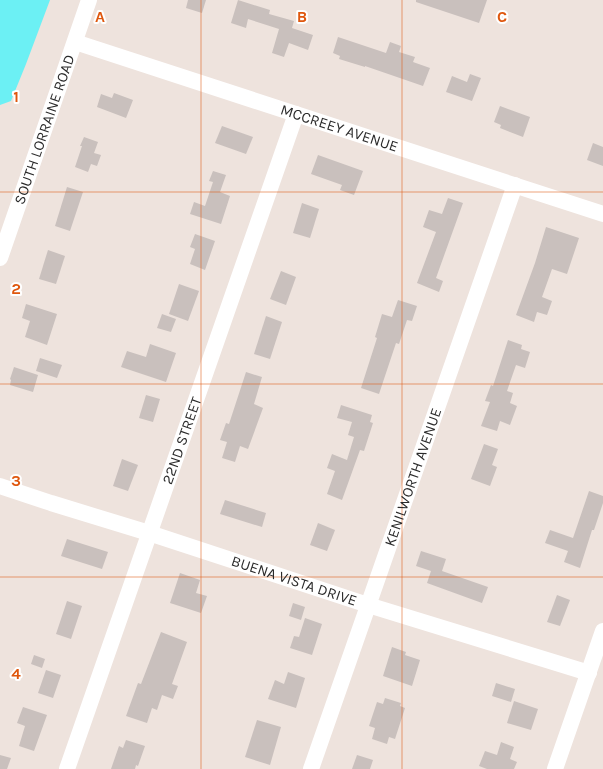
<svg xmlns="http://www.w3.org/2000/svg" width="603" height="769" font-family="Karla,sans-serif">
  <rect width="100%" height="100%" fill="#eee3dd"/>
  <polygon fill="#6cf0f4" points="0,0 50,0 26,64 11,101 0,105"/>
  <g fill="#c9c0bd">
    <polygon points="188,0 206,0 202,13 186,8"/>
    <polygon points="238,0 270,10 269,14 294,21 292,28 313,35 308,50 289,43 284,57 272,53 279,29 248,19 246,28 231,23"/>
    <polygon points="416,0 487,0 479,23 416,2"/>
    <polygon points="338,37 386,53 390,42 401,46 399,52 415,57 413,62 430,68 423,86 365,66 365,67 339,59 340,56 333,53"/>
    <polygon points="470,74 481,78 472,101 446,92 452,76 467,82"/>
    <polygon points="114,93 133,100 126,118 97,107 101,94 112,98"/>
    <polygon points="500,106 530,117 523,137 500,128 501,125 494,122"/>
    <polygon points="222,126 253,137 246,154 215,143"/>
    <polygon points="84,137 98,142 94,153 101,155 97,166 91,164 88,172 75,167 82,146 80,146"/>
    <polygon points="593,143 603,147 603,166 587,160"/>
    <polygon points="318,155 363,171 354,195 340,190 342,185 311,174"/>
    <polygon points="213,171 226,175 220,192 230,196 221,224 190,214 194,202 205,206 213,182 209,181"/>
    <polygon points="67,187 83,192 70,231 55,226"/>
    <polygon points="448,198 463,203 436,278 443,281 439,292 417,283 436,232 423,227 429,210 442,214"/>
    <polygon points="302,203 319,209 310,238 293,233"/>
    <polygon points="546,227 579,238 567,274 552,269 542,297 552,301 547,315 537,312 534,322 516,315 535,263"/>
    <polygon points="195,234 215,241 205,270 190,264 195,249 190,247"/>
    <polygon points="48,250 65,256 56,284 39,279"/>
    <polygon points="281,271 296,277 286,305 270,299"/>
    <polygon points="179,284 199,291 188,321 169,314"/>
    <polygon points="398,300 417,306 412,321 407,320 399,344 396,343 379,394 361,388 377,338 375,337 382,314 392,317"/>
    <polygon points="26,304 57,314 47,345 25,337 30,321 22,318"/>
    <polygon points="162,314 176,319 171,332 157,328"/>
    <polygon points="266,316 282,322 270,359 254,354"/>
    <polygon points="508,340 522,345 521,349 530,352 525,368 516,365 507,391 513,393 510,403 517,406 510,425 500,421 497,431 481,426 490,402 485,401 491,385 493,386"/>
    <polygon points="150,344 176,353 166,382 121,367 127,351 146,357"/>
    <polygon points="40,358 62,365 57,378 36,371"/>
    <polygon points="14,367 38,375 33,392 10,385 11,380 10,379"/>
    <polygon points="246,372 262,377 254,404 263,408 248,449 240,446 235,462 222,458 227,442 220,440 226,423 229,424"/>
    <polygon points="146,395 160,399 153,422 139,418"/>
    <polygon points="341,405 372,415 370,422 373,423 364,451 360,450 342,500 327,494 335,471 327,468 332,454 347,460 354,437 348,435 352,422 337,418"/>
    <polygon points="484,444 498,449 492,465 497,467 490,486 471,479"/>
    <polygon points="122,459 138,465 128,491 113,486"/>
    <polygon points="589,491 603,496 603,503 594,530 592,530 580,568 564,562 568,551 545,543 550,530 573,538"/>
    <polygon points="225,500 266,513 262,527 220,514"/>
    <polygon points="318,523 335,530 327,551 310,545"/>
    <polygon points="67,539 108,552 102,569 61,556"/>
    <polygon points="421,551 446,559 442,571 488,587 482,603 427,583 431,571 416,566"/>
    <polygon points="180,573 200,580 196,593 207,596 201,613 170,603"/>
    <polygon points="557,595 570,600 560,626 547,622"/>
    <polygon points="67,601 82,606 71,639 56,634"/>
    <polygon points="293,603 305,607 301,620 289,616"/>
    <polygon points="305,618 322,624 312,655 290,648 294,636 299,637"/>
    <polygon points="161,632 187,642 172,684 178,686 173,699 162,695 157,710 152,708 147,723 126,716 138,683 141,684"/>
    <polygon points="392,647 406,652 405,655 420,660 412,686 383,676"/>
    <polygon points="34,655 45,659 42,668 31,664"/>
    <polygon points="46,670 61,675 53,698 38,693"/>
    <polygon points="288,672 305,678 296,708 268,699 275,680 284,684"/>
    <polygon points="496,683 515,689 511,702 492,696"/>
    <polygon points="385,698 401,703 400,706 405,708 395,739 389,737 387,744 372,739 375,728 369,726 377,702 383,704"/>
    <polygon points="514,701 538,709 531,730 507,723"/>
    <polygon points="23,707 47,715 34,751 19,746 25,726 17,723"/>
    <polygon points="257,720 281,727 270,765 245,757"/>
    <polygon points="126,740 145,746 138,766 136,765 135,769 111,769 119,746 123,748"/>
    <polygon points="501,742 514,747 510,759 517,762 514,769 487,769 479,766 485,751 497,755"/>
    <polygon points="0,755 11,758 7,769 0,769"/>
    <polygon points="357,755 373,760 370,769 352,769"/>
  </g>
  <g fill="none" stroke-linecap="round" stroke-linejoin="round">
    <g stroke="#fff" stroke-width="16">
      <path id="s1" d="M 75,42 L 603,214"/>
      <path id="s2" d="M 0,258 L 89,0"/>
      <path id="s3" d="M 0,486 L 51,503 L 149,533 L 368,605 L 589,673"/>
      <path id="s4" d="M 67,769 L 296,114"/>
      <path id="s5" d="M 311,769 L 515,185"/>
      <polyline points="555,769 603,631"/>
    </g>
  </g>
  <path fill="none" stroke="#df570e" stroke-width="1" stroke-opacity="0.55" d="M 201,0 L 201,769M 402,0 L 402,769M 0,192 L 603,192M 0,384 L 603,384M 0,577 L 603,577"/>
  <g text-anchor="middle" dominant-baseline="central" stroke-width="4" stroke-linejoin="round" paint-order="stroke">
    <g font-size="15" fill="#2b2b2b" stroke="#fff">
      <text stroke="none"><textPath href="#s1" startOffset="278">MCCREEY AVENUE</textPath></text>
      <text stroke="none"><textPath href="#s2" startOffset="136">SOUTH LORRAINE ROAD</textPath></text>
      <text stroke="none"><textPath href="#s4" startOffset="348">22ND STREET</textPath></text>
      <text stroke="none"><textPath href="#s5" startOffset="309">KENILWORTH AVENUE</textPath></text>
      <text stroke="none"><textPath href="#s3" startOffset="309">BUENA VISTA DRIVE</textPath></text>
    </g>
  </g>
  <g font-size="16" text-anchor="middle" font-weight="bold" fill="#df570e" stroke="#fff" stroke-width="4" stroke-linejoin="round" paint-order="stroke">
    <text x="100" y="22">A</text>
    <text x="302" y="22">B</text>
    <text x="502" y="22">C</text>
    <text x="16" y="102">1</text>
    <text x="16" y="294">2</text>
    <text x="16" y="486">3</text>
    <text x="16" y="679">4</text>
  </g>
</svg>
